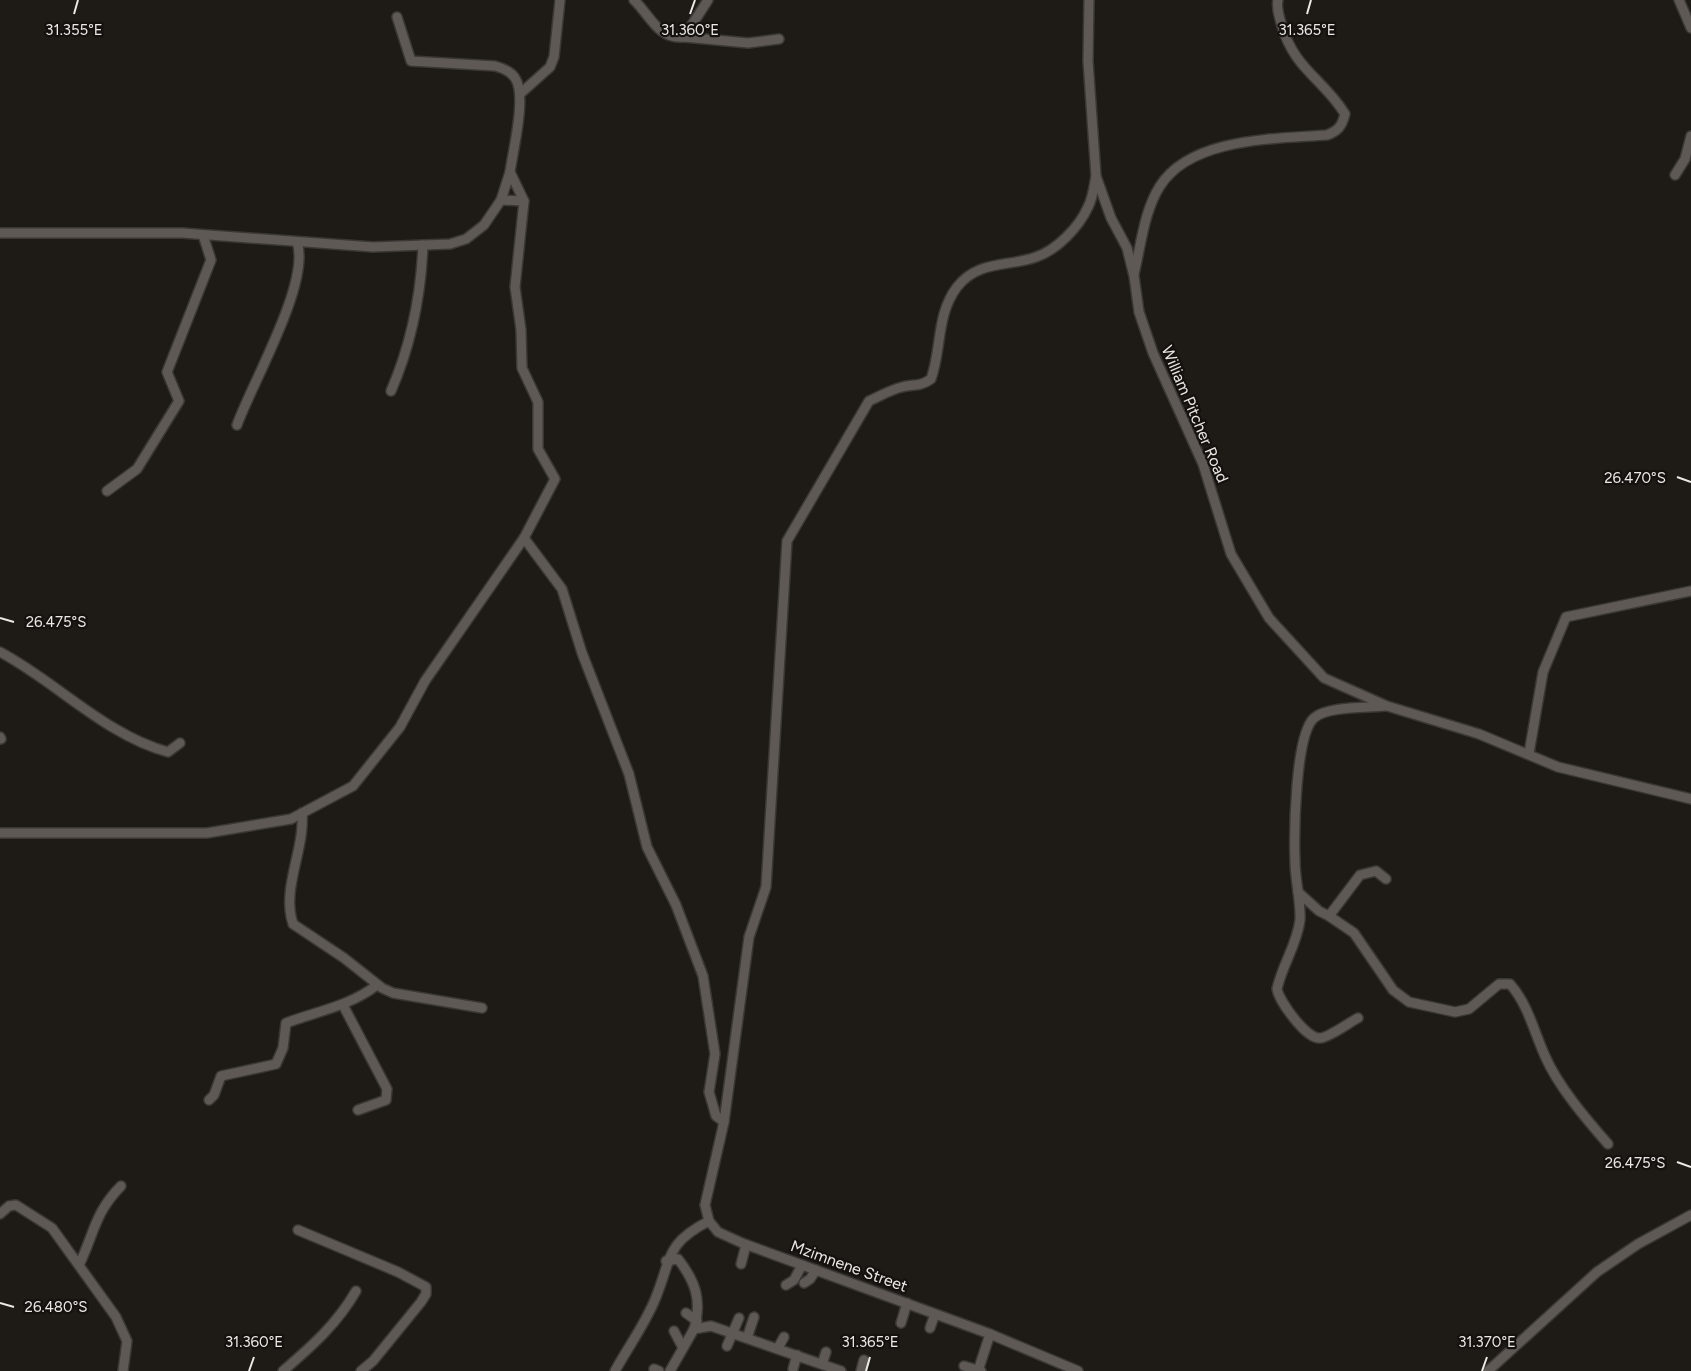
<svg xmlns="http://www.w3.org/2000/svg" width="1691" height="1371" font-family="Figtree,sans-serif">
  <rect width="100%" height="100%" fill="#1e1a16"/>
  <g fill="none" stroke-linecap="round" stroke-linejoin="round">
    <defs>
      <g id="minor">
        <path d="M 634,0 C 650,15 658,40 684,37 L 708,0"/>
        <polyline points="1089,0 1088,61 1096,176 1111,218 1127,248 1134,276 1139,312 1153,353 1203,464 1231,554 1269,618 1324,678 1387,706 1479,734 1558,767 1691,799"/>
        <polyline points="1679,0 1691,28"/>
        <path d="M 397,17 L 411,61 L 495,66 C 502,68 511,71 515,78 C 527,95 513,150 510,172"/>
        <polyline points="684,37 748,43 779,39"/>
        <polyline points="521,93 550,67 554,57 560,0"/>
        <polyline points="1675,175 1685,159 1691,136"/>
        <polyline points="501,200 524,201"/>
        <polyline points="0,233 182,233 373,247 450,244 466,239 484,225 501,200 510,172 524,201 515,287 521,330 522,368 538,402 538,449 555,479 524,538 425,681 400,727 353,786 291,819 207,833 0,833"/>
        <path d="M 1134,274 C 1141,245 1144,211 1160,186 C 1191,137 1276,139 1327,135 C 1338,131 1342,126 1345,114 C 1323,78 1294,70 1281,23 C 1279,15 1276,8 1278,0"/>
        <path d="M 391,391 C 411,345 421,294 423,245"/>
        <path d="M 237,425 C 252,383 311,282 297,242"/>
        <polyline points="107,491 137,469 179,401 167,372 211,260 203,235"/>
        <polyline points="524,538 562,589 582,653 629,774 647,847 676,905 703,976 715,1054 709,1092 716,1116 724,1122"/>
        <path d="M 0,652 C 55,681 107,736 168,752 L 180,743"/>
        <polyline points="0,737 1,739"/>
        <polyline points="1529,753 1543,672 1566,617 1691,591"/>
        <path d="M 302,813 C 305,850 281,889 293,924 L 344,958 L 382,988 L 393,993 L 482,1008"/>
        <polyline points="1298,892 1319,911 1329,916 1360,875 1376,871 1386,879"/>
        <path d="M 1329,916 L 1354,933 L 1393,990 L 1409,1002 L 1455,1012 L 1469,1009 L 1499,984 L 1510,984 C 1528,1004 1534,1032 1545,1056 C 1558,1086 1586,1119 1608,1144"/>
        <polyline points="343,1005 387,1089 386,1100 358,1110"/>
        <path d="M 1358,1018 C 1350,1022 1328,1038 1320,1038 C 1306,1039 1279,1001 1277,989 C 1282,965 1297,945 1300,920 C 1301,901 1295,880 1295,861 C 1294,834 1295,735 1314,718 C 1327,706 1367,708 1385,706"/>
        <path d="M 209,1100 L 214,1095 L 221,1076 L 276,1064 L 283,1048 L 286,1023 C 318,1011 350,1006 377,985"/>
        <polyline points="0,1214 9,1206 16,1205 52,1228 116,1317 127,1341 123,1371"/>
        <polyline points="298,1230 398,1272 426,1287 426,1294 421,1302 373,1361 361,1371"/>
        <path d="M 666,1261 L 678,1259 C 696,1282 702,1301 694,1329"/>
        <polyline points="741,1264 746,1245"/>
        <path d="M 79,1265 C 94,1234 95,1212 121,1186"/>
        <polyline points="804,1283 810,1279 816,1270"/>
        <polyline points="786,1285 794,1280 802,1265"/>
        <polyline points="686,1313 697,1321"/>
        <polyline points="901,1323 907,1303"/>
        <polyline points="930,1328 935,1314"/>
        <polyline points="674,1331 683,1348"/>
        <polyline points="747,1338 754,1317"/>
        <polyline points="727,1346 739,1318"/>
        <polyline points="778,1348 784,1337"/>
        <polyline points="822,1364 826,1352"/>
        <polyline points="964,1366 981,1371"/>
        <polyline points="654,1369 659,1371"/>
        <polyline points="793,1369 797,1355"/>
        <path d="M 283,1371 C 312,1346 337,1324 356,1291"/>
        <path d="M 615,1371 C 628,1347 646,1323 656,1297 C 672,1257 666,1243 709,1221"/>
        <polyline points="670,1371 694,1329 711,1326 841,1371"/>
        <polyline points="861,1371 864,1360"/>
        <polyline points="978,1371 990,1334"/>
        <path d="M 1078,1371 L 990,1334 L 742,1243 L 718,1232 L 709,1221 L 705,1205 L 724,1122 L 749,937 L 766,887 L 787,541 L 869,401 C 880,396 890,390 902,387 C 913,384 920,387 931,379 C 942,348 936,315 957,287 C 978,260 1008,267 1036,257 C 1057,250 1079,227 1088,207 C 1093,198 1094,186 1096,176"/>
        <polyline points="1488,1371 1597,1272 1638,1244 1691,1215"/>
      </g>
    </defs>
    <use href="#minor" stroke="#3a3735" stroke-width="12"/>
    <use href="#minor" stroke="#5e5955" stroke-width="9"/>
  </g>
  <path fill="none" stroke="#ebe9e6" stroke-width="2" d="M 74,14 L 78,0M 690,14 L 695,0M 1307,14 L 1311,0M 1677,477 L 1691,482M 0,618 L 14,622M 1677,1162 L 1691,1167M 0,1303 L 14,1307M 249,1371 L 254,1357M 866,1371 L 870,1357M 1482,1371 L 1487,1357"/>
  <g text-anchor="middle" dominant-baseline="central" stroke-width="4.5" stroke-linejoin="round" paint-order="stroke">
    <g font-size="16" fill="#ebe9e6" stroke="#15110e">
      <text transform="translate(1195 414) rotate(67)">William Pitcher Road</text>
      <text transform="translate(849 1266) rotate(20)">Mzimnene Street</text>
    </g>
  </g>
  <g font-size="15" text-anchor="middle" fill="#ebe9e6" stroke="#15110e" stroke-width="4.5" stroke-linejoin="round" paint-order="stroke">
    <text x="74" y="35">31.355°E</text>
    <text x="690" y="35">31.360°E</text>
    <text x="1307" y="35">31.365°E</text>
    <text x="1635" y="483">26.470°S</text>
    <text x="56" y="627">26.475°S</text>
    <text x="1635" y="1168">26.475°S</text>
    <text x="56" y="1312">26.480°S</text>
    <text x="254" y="1347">31.360°E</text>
    <text x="870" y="1347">31.365°E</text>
    <text x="1487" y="1347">31.370°E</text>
  </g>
</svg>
